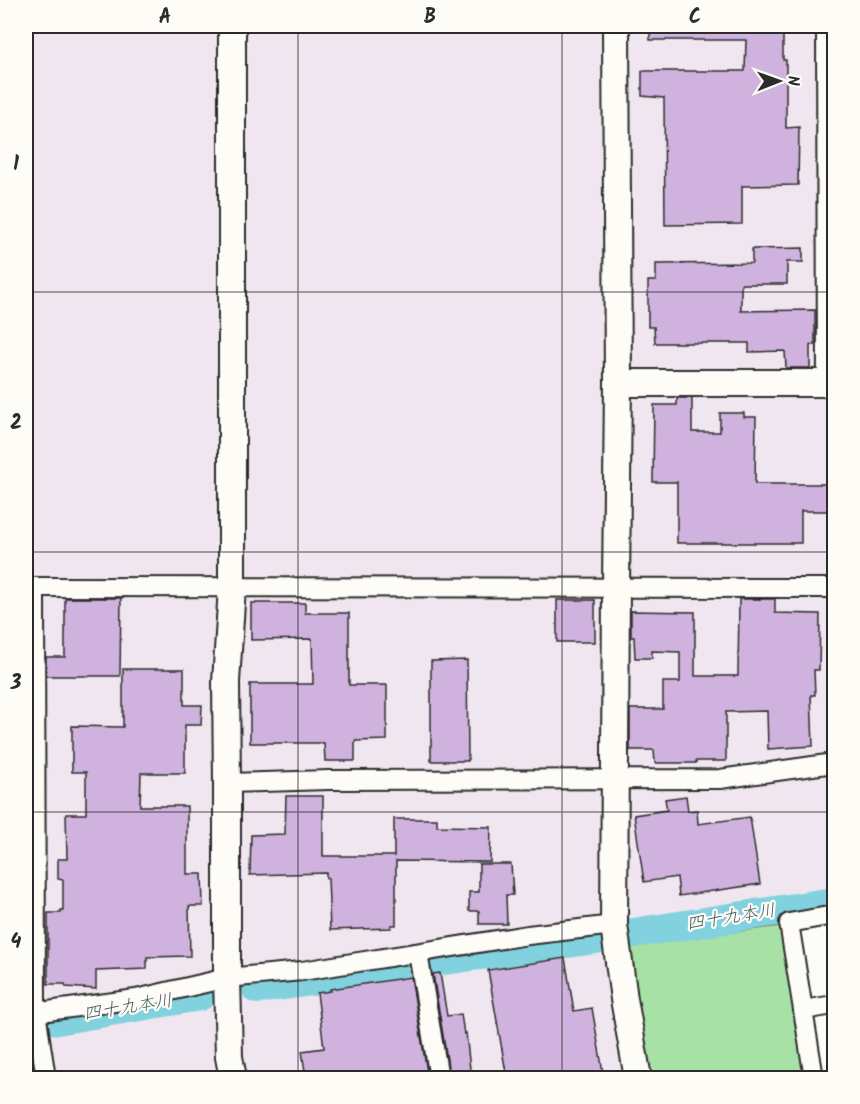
<svg xmlns="http://www.w3.org/2000/svg" width="860" height="1104" font-family="Kalam,'Klee One',sans-serif">
  <rect width="100%" height="100%" fill="#fdfcf7"/>
  <filter id="ink" filterUnits="userSpaceOnUse"><feTurbulence type="fractalNoise" baseFrequency=".0167" numOctaves="2"/><feDisplacementMap in="SourceGraphic" scale="12" xChannelSelector="R" yChannelSelector="G"/><feConvolveMatrix kernelMatrix="1 2 1 2 8 2 1 2 1" color-interpolation-filters="sRGB"/></filter>
  <g filter="url(#ink)">
    <polygon fill="#f0e6f0" points="26,26 834,26 834,912 609,942 631,1078 26,1078"/>
    <polygon fill="#a8e1a5" stroke="#6a8668" stroke-width="1.5" points="780,926 805,1078 651,1078 629,945"/>
    <g fill="none" stroke-linecap="round" stroke-linejoin="round">
      <g stroke="#81d1de" stroke-width="30">
        <polyline points="627,934 834,902"/>
        <polyline points="437,961 596,939"/>
        <polyline points="257,989 400,968"/>
        <polyline points="57,1020 200,996"/>
      </g>
    </g>
    <g fill="#d0b2df" stroke="#2b2b2b" stroke-width="1.5">
      <polygon points="650,26 783,26 783,60 786,60 786,128 799,127 798,185 742,186 742,224 665,225 664,98 642,96 642,71 745,71 746,40 650,40"/>
      <polygon points="803,248 803,262 787,262 787,284 741,284 741,311 815,310 815,345 810,345 810,368 786,368 785,351 749,352 749,343 655,343 654,327 648,327 648,281 656,281 656,264 752,263 752,249"/>
      <polygon points="677,398 692,398 692,432 720,432 720,413 744,413 744,417 756,417 755,484 834,484 834,511 801,511 801,543 677,543 677,482 653,482 654,405 677,405"/>
      <polygon points="65,598 121,598 120,676 46,676 46,657 65,657"/>
      <polygon points="739,599 775,599 775,613 820,614 819,670 814,670 815,695 811,695 813,746 768,749 767,711 726,712 726,761 696,761 696,763 655,763 654,750 630,750 630,709 663,709 663,682 680,682 680,652 652,651 652,658 635,658 634,637 631,637 631,611 695,612 695,676 738,676"/>
      <rect x="557" y="600" width="38" height="42"/>
      <polygon points="251,603 305,603 305,613 349,613 349,685 387,685 387,740 355,741 355,761 325,761 324,743 250,743 250,684 313,684 312,639 251,640"/>
      <polygon points="467,660 468,761 431,761 431,661"/>
      <polygon points="123,669 184,669 184,705 202,705 201,725 185,725 185,773 141,773 140,806 187,806 187,874 202,874 203,906 189,906 190,956 147,957 147,969 96,971 96,989 66,987 65,984 48,984 48,913 61,913 61,910 63,910 63,880 58,879 58,859 67,859 66,814 86,814 86,772 72,772 72,726 123,727"/>
      <polygon points="286,796 323,796 323,856 394,856 394,819 437,819 437,826 491,827 490,862 396,861 396,925 391,925 391,928 330,930 328,878 326,878 326,873 250,875 251,835 285,834"/>
      <polygon points="686,796 688,811 697,810 698,824 750,817 760,884 679,896 677,877 644,882 634,815 667,810 665,799"/>
      <polygon points="479,864 511,864 513,895 506,895 507,924 479,924 479,911 469,911 469,892 479,892"/>
      <polygon points="565,958 574,1011 592,1008 604,1078 507,1078 488,970"/>
      <polygon points="440,973 447,1016 461,1014 464,1034 466,1033 471,1078 450,1078 433,974"/>
      <polygon points="411,977 428,1078 306,1078 302,1051 324,1048 317,993 331,991 330,989"/>
    </g>
    <g fill="none" stroke-linecap="round" stroke-linejoin="round">
      <defs>
        <g id="street">
          <polyline points="26,587 834,588"/>
          <polyline points="35,587 36,1012 46,1078"/>
          <polyline points="227,783 328,780 720,779 834,763"/>
          <polyline points="418,953 439,1078"/>
          <polyline points="803,1010 834,1005"/>
          <polyline points="26,1014 136,999 227,978 302,971 528,935 614,925"/>
          <polyline points="814,1078 789,923 834,915"/>
        </g>
        <g id="secondary">
          <polyline points="232,26 232,587 226,682 227,783 227,978 229,1057 233,1078"/>
          <polyline points="616,26 618,383 616,588 614,925 624,999 638,1078"/>
          <polyline points="830,26 831,383"/>
          <polyline points="618,383 834,383"/>
        </g>
      </defs>
      <use href="#street" stroke="#2b2b2b" stroke-width="22"/>
      <use href="#secondary" stroke="#2b2b2b" stroke-width="30"/>
      <use href="#street" stroke="#fdfcf7" stroke-width="18"/>
      <use href="#secondary" stroke="#fdfcf7" stroke-width="26"/>
    </g>
  </g>
  <path fill="none" stroke="#2b2b2b" stroke-width="1.5" stroke-opacity="0.55" d="M 298,26 L 298,1078M 562,26 L 562,1078M 26,292 L 834,292M 26,552 L 834,552M 26,812 L 834,812"/>
  <g text-anchor="middle" dominant-baseline="central" stroke-width="4.5" stroke-linejoin="round" paint-order="stroke">
    <g font-size="18" font-style="italic" fill="#455d61" stroke="#fdfcf7">
      <text transform="translate(731 918) rotate(-9)">四十九本川</text>
      <text transform="translate(128 1008) rotate(-9)">四十九本川</text>
    </g>
  </g>
  <rect width="860" height="1104" fill="none" stroke="#fdfcf7" stroke-width="66"/>
  <g transform="translate(779 81) rotate(89)" stroke="#fdfcf7" stroke-width="4.5" paint-order="stroke">
  <path d="M0-4.5L10 22L0 15L-10 22Z" fill="#2b2b2b"/>
  <text y="-9" font-size="16" font-weight="bold" text-anchor="middle" fill="#2b2b2b">N</text>
  </g>
  <rect x="33" y="33" width="794" height="1038" fill="none" stroke="#2b2b2b" stroke-width="2"/>
  <g font-size="20" text-anchor="middle" font-weight="bold" fill="#2b2b2b">
    <text x="165" y="23">A</text>
    <text x="430" y="23">B</text>
    <text x="695" y="23">C</text>
    <text x="16" y="170">1</text>
    <text x="16" y="429">2</text>
    <text x="16" y="689">3</text>
    <text x="16" y="948">4</text>
  </g>
</svg>
